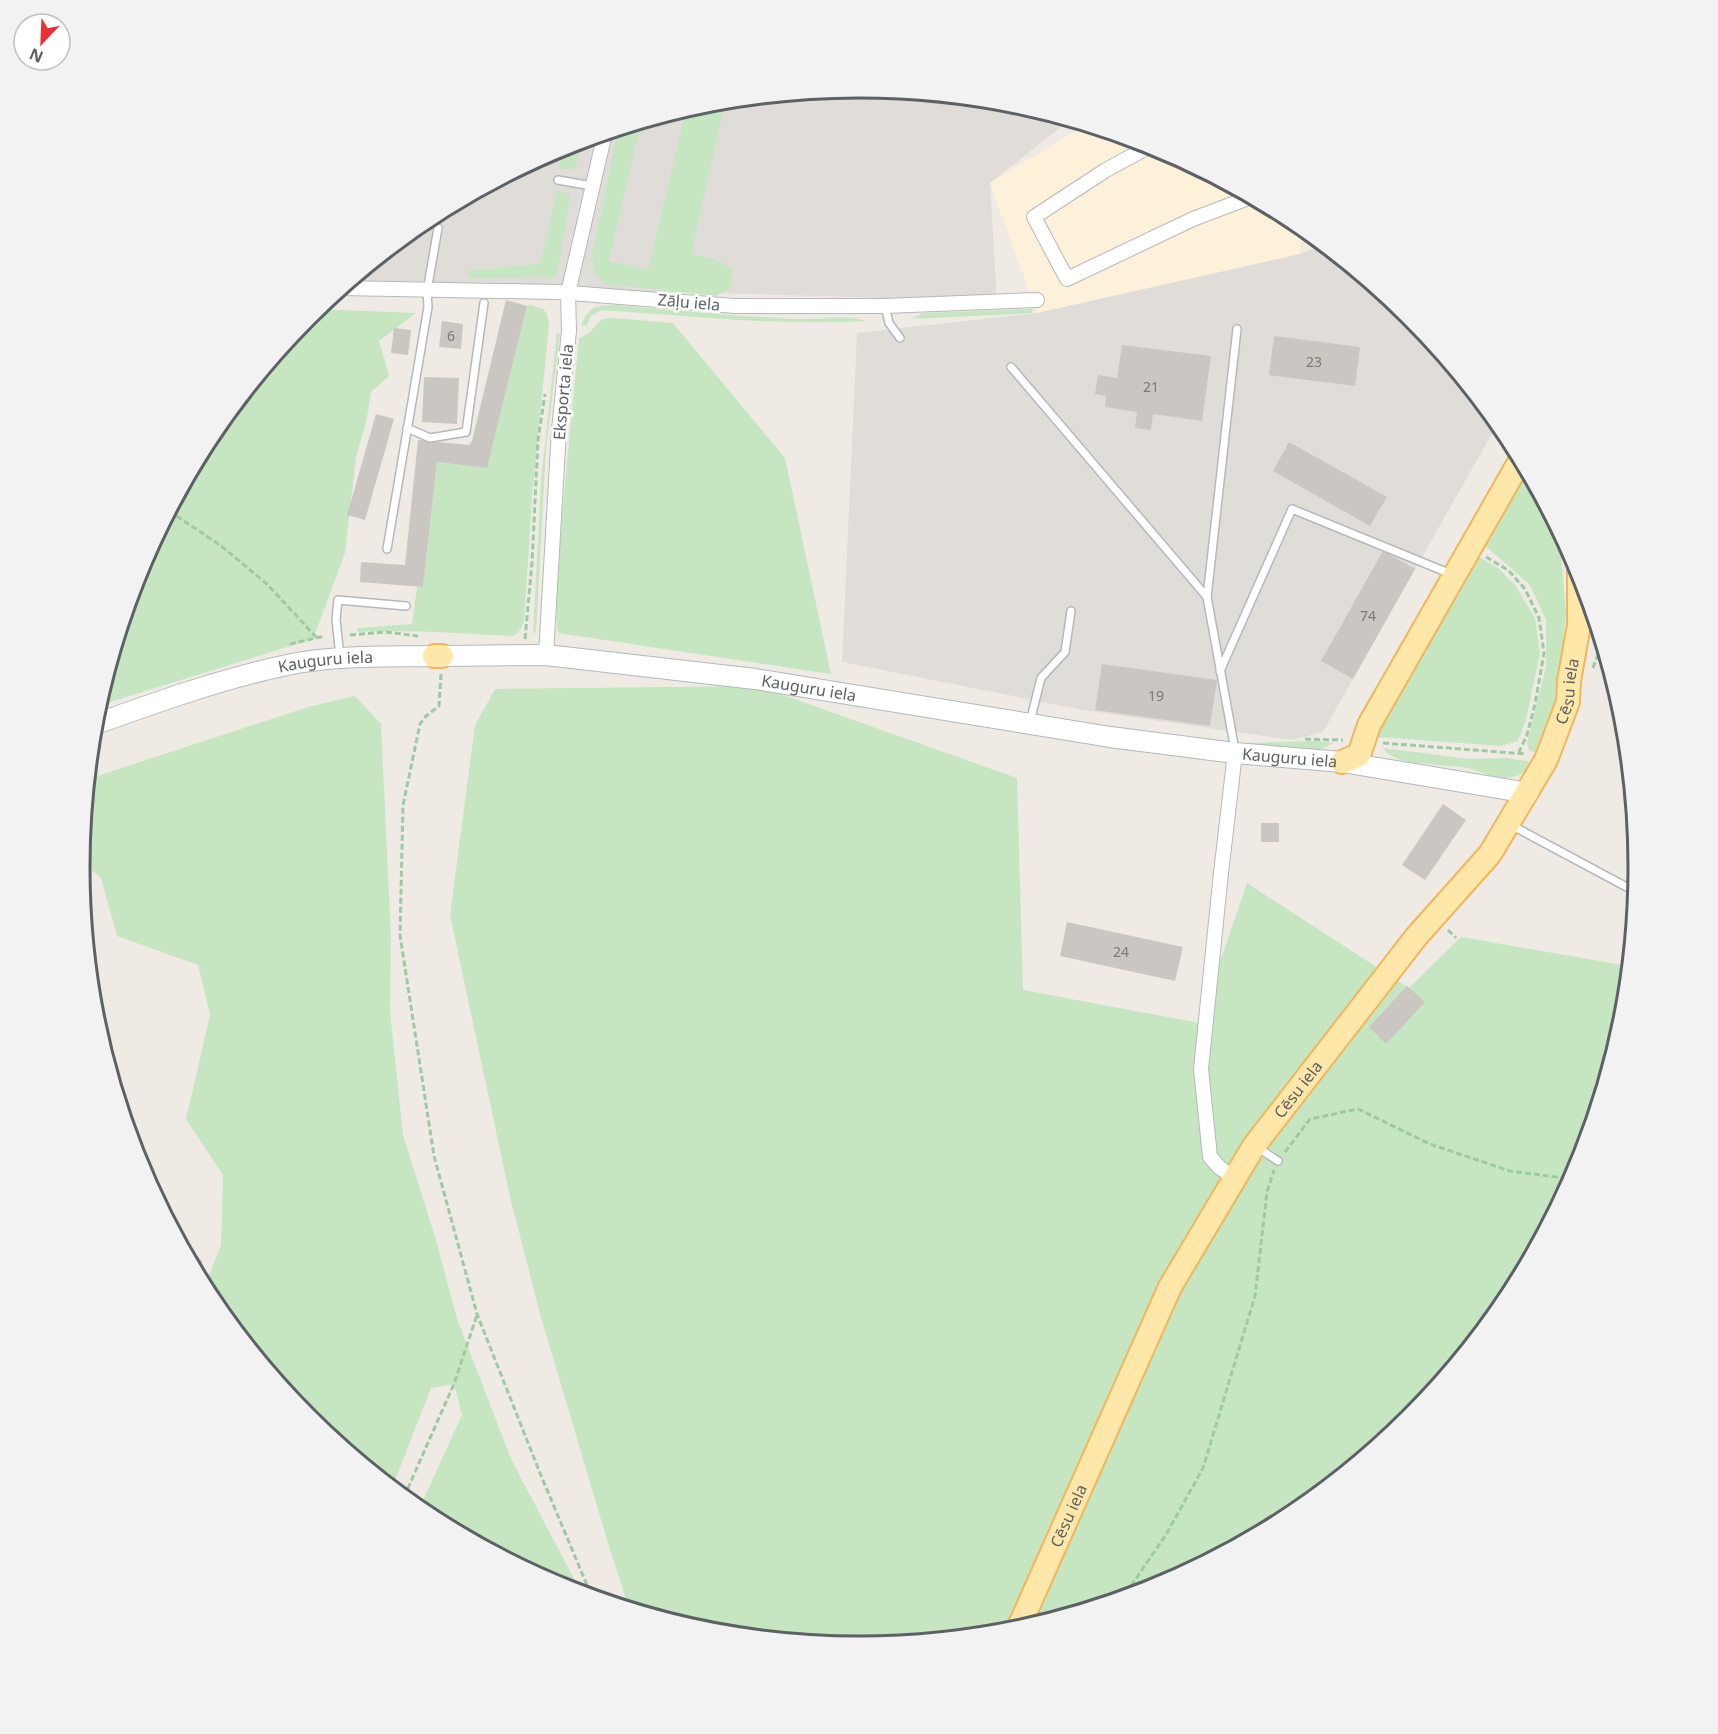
<svg xmlns="http://www.w3.org/2000/svg" width="1718" height="1734" font-family="'Noto Sans',sans-serif">
  <rect width="100%" height="100%" fill="#efebe4"/>
  <polygon fill="#fef1da" points="1085,125 1158,147 1292,219 1302,227 1300,254 1172,290 1037,313 990,183"/>
  <g fill="#e0ddd9">
    <polygon points="859,88 1011,103 1070,120 990,183 997,301 347,283 426,219 561,147 707,102"/>
    <polygon points="1324,245 1410,316 1498,423 1323,732 1291,740 1083,710 842,662 857,333 1037,313 1300,254"/>
  </g>
  <g fill="#c5e6c1">
    <polygon points="698,105 723,111 691,254 714,259 731,268 732,280 728,290 716,296 607,284 595,275 592,255 618,130 641,122 609,261 648,270 685,114 680,111"/>
    <polygon points="582,140 575,169 558,169 567,145"/>
    <polygon points="557,189 570,196 557,277 469,278 468,271 539,264 542,257"/>
    <path d="M 531,305 C 547,310 547,310 549,326 L 533,486 L 524,622 L 518,633 L 512,636 C 461,634 409,629 358,632 L 357,628 L 412,624 L 417,587 L 423,587 L 424,577 L 437,462 L 487,468 L 527,306 Z"/>
    <path d="M 616,305 C 677,311 737,316 797,319 C 817,320 848,314 866,321 C 777,326 690,316 602,310 L 591,316 L 586,326 L 581,325 C 589,305 597,306 616,305 Z"/>
    <polygon points="316,309 416,313 379,341 389,376 371,392 366,423 356,457 345,553 313,639 97,706 139,568 211,434 308,316"/>
    <polygon points="1032,309 1033,313 912,319 923,313"/>
    <path d="M 613,318 L 673,323 L 785,458 L 831,674 L 558,633 C 554,600 558,564 561,531 C 566,467 573,402 579,338 L 588,334 L 602,319 Z"/>
    <polygon points="557,332 560,334 546,448 537,615 536,630 533,635 541,480"/>
    <polygon points="1525,467 1559,530 1566,613 1555,716 1540,755 1529,750 1527,743 1546,667 1546,620 1530,585 1481,542"/>
    <polygon points="1474,554 1498,568 1515,585 1535,618 1540,653 1526,720 1518,741 1501,746 1378,737 1377,727"/>
    <polygon points="758,686 1017,778 1023,990 1199,1023 1247,883 1409,988 1461,937 1629,966 1623,1019 1579,1166 1507,1300 1410,1418 1292,1515 1157,1587 1011,1632 859,1646 707,1631 629,1608 610,1550 540,1314 510,1197 450,915 475,725 495,689"/>
    <polygon points="355,696 381,724 391,938 390,1011 403,1135 436,1240 457,1319 512,1461 582,1594 560,1587 426,1515 419,1509 462,1415 454,1384 431,1388 392,1488 308,1418 240,1335 240,1331 236,1330 211,1300 204,1288 221,1245 223,1175 186,1119 210,1015 198,965 117,936 101,878 80,861 88,779 308,707"/>
    <polygon points="1316,741 1334,743 1316,751 1247,743"/>
    <path d="M 1383,748 L 1470,759 L 1509,758 L 1538,763 C 1528,771 1518,778 1504,778 C 1493,778 1479,771 1468,768 C 1445,763 1396,768 1383,748 Z"/>
  </g>
  <g fill="#cac6c1">
    <polygon points="506,300 527,306 487,468 437,462 423,587 360,582 361,562 405,565 418,440 469,445 472,441"/>
    <polygon points="442,321 463,324 461,349 439,347"/>
    <polygon points="394,328 411,330 408,355 391,353"/>
    <polygon points="1274,336 1360,347 1355,386 1269,375"/>
    <polygon points="1122,345 1211,356 1202,421 1153,414 1151,430 1135,428 1137,412 1105,407 1106,396 1095,394 1098,375 1117,378"/>
    <polygon points="424,377 459,378 457,424 422,422"/>
    <polygon points="376,414 394,419 365,520 347,515"/>
    <polygon points="1289,442 1387,497 1370,526 1273,471"/>
    <polygon points="1383,551 1415,569 1353,679 1321,661"/>
    <polygon points="1102,664 1217,680 1210,726 1095,710"/>
    <polygon points="1443,804 1466,820 1425,880 1402,865"/>
    <rect x="1261" y="823" width="18" height="19"/>
    <polygon points="1067,922 1183,947 1175,981 1060,956"/>
    <polygon points="1407,986 1425,1002 1386,1044 1369,1027"/>
  </g>
  <g fill="none" stroke-linecap="round" stroke-linejoin="round">
    <defs>
      <g id="service">
        <polyline points="558,180 592,186"/>
        <polyline points="885,306 889,323 900,338"/>
        <polyline points="1011,367 1207,597 1235,750"/>
        <polyline points="407,428 430,438 466,432 484,303"/>
        <polyline points="387,549 428,307 427,291 438,228"/>
        <polyline points="1207,597 1237,329"/>
        <polyline points="340,657 336,619 338,600 406,606"/>
        <polyline points="1220,671 1292,509 1451,574"/>
        <polyline points="1030,722 1041,678 1065,652 1071,611"/>
        <polyline points="1511,825 1636,892"/>
        <polyline points="1257,1147 1278,1161"/>
      </g>
      <g id="minor">
        <polyline points="1152,145 1106,170 1034,217 1067,279 1193,219 1251,197"/>
        <polyline points="341,288 557,292 735,306 885,306 1037,300"/>
        <polyline points="546,655 559,430 569,331 568,293 605,133"/>
        <polyline points="1235,1178 1220,1168 1210,1157 1201,1069 1221,873 1235,753"/>
        <polyline points="192,1265 194,1264"/>
      </g>
      <g id="secondary">
        <path id="s1" d="M 442,656 L 546,655 L 755,679 L 1110,737 L 1235,753 L 1342,762 L 1528,793"/>
        <path id="s2" d="M 93,725 C 157,702 221,679 287,665 C 335,655 385,657 434,656"/>
      </g>
      <g id="primary">
        <polyline points="434,656 442,656"/>
        <polyline points="1342,762 1359,755 1369,725 1521,459"/>
        <path id="s3" d="M 1018,1629 L 1170,1287 L 1254,1146 L 1416,937 L 1490,854 L 1546,760 L 1568,702 L 1569,681 L 1579,625 L 1579,568"/>
      </g>
    </defs>
    <use href="#service" stroke="#b5b8bb" stroke-width="10"/>
    <use href="#minor" stroke="#b5b8bb" stroke-width="16"/>
    <use href="#secondary" stroke="#b3b8bc" stroke-width="22"/>
    <use href="#primary" stroke="#f1b65b" stroke-width="26"/>
    <g stroke="#9bcaa3" stroke-width="3" stroke-dasharray="6 3" stroke-linecap="butt">
      <polyline points="169,511 220,545 267,584 317,638"/>
      <polyline points="1486,557 1508,570 1525,589 1539,618 1544,653 1535,704 1527,735 1519,752"/>
      <polyline points="350,635 386,632 418,636"/>
      <polyline points="525,639 532,563 538,440 545,394"/>
      <polyline points="290,644 325,636"/>
      <polyline points="1593,668 1602,644"/>
      <polyline points="441,674 439,706 425,717 420,724 403,805 400,935 434,1156 477,1314 540,1473 592,1597"/>
      <polyline points="1305,739 1343,740"/>
      <polyline points="1383,743 1526,754"/>
      <polyline points="1448,930 1456,938"/>
      <polyline points="1285,1152 1310,1119 1358,1109 1430,1144 1510,1171 1572,1179"/>
      <polyline points="404,1497 454,1384 477,1315"/>
      <polyline points="1119,1599 1131,1586 1167,1533 1203,1468 1255,1296 1267,1192 1274,1170"/>
    </g>
    <use href="#service" stroke="#fff" stroke-width="7"/>
    <use href="#minor" stroke="#fff" stroke-width="14"/>
    <use href="#secondary" stroke="#fff" stroke-width="20"/>
    <use href="#primary" stroke="#ffe7a9" stroke-width="22"/>
  </g>
  <g text-anchor="middle" dominant-baseline="central" stroke-width="5" stroke-linejoin="round" paint-order="stroke">
    <g font-size="14" fill="#787a7c">
      <text x="451" y="335">6</text>
      <text x="1314" y="361">23</text>
      <text x="1151" y="386">21</text>
      <text x="1368" y="615">74</text>
      <text x="1156" y="695">19</text>
      <text x="1121" y="951">24</text>
    </g>
    <g font-size="16" fill="#5c6165" stroke="#fff">
      <text transform="translate(689 302) rotate(5)">Zāļu iela</text>
      <text transform="translate(563 392) rotate(-85)">Eksporta iela</text>
      <text stroke="none"><textPath href="#s2" startOffset="242">Kauguru iela</textPath></text>
      <text stroke="none"><textPath href="#s1" startOffset="369">Kauguru iela</textPath></text>
      <text stroke="none"><textPath href="#s3" startOffset="1096">Cēsu iela</textPath></text>
      <text stroke="none"><textPath href="#s1" startOffset="855">Kauguru iela</textPath></text>
      <text stroke="none"><textPath href="#s3" startOffset="610">Cēsu iela</textPath></text>
      <text stroke="none"><textPath href="#s3" startOffset="124">Cēsu iela</textPath></text>
    </g>
  </g>
  <path d="M0 0H1718V1734H0ZM90 867a769 769 0 1 1 1538 0a769 769 0 1 1-1538 0Z" fill="#f2f2f3" fill-rule="evenodd"/>
  <path fill="none" stroke="#5c6165" stroke-width="3" d="M90 867a769 769 0 1 1 1538 0a769 769 0 1 1-1538 0Z"/>
  <g transform="translate(42 42) rotate(203)"><circle r="28" fill="#ffffff" stroke="#bec0c1" stroke-width="1.5"/>
  <path d="M0-4.5L10 22L0 15L-10 22Z" fill="#e93037"/>
  <text y="-9" font-size="16" font-weight="bold" text-anchor="middle" fill="#5c6165">N</text>
  </g>
</svg>
